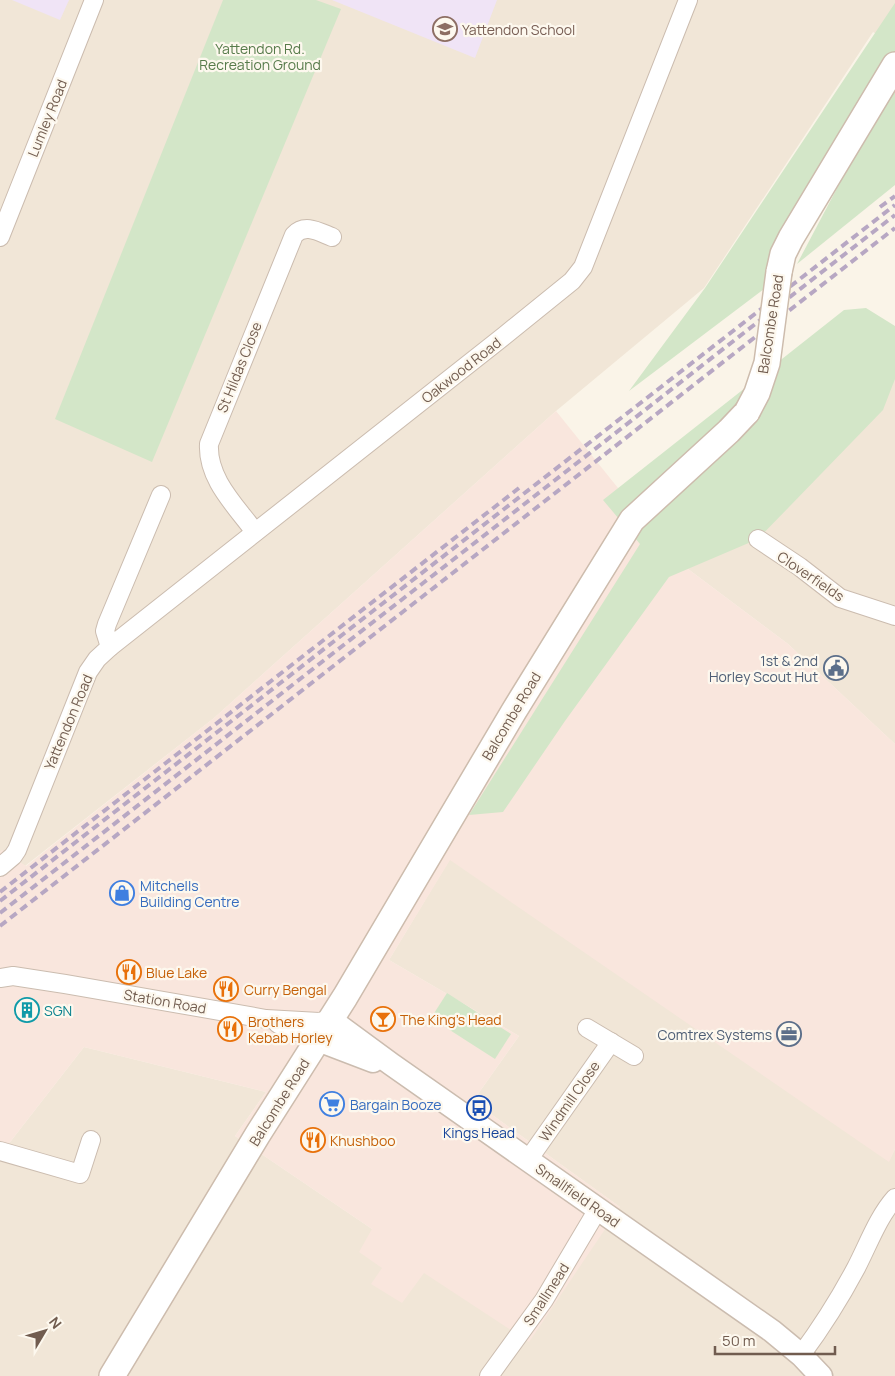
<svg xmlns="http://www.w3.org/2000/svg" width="895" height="1376" font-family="Manrope,sans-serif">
  <rect width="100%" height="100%" fill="#faf4e8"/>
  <g fill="#f1e6d7">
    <polygon points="0,0 895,0 895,45 873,32 704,288 556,411 214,718 25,866 2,851 0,852"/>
    <polygon points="895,335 895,744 788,644 676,560"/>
    <polygon points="450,859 889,1161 895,1149 895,1376 0,1376 0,1155 84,1047 266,1092 235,1136 372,1229 383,1268 372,1284 424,1273 620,1207 473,1101 519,1036 389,960"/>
  </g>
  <polygon fill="#f9e6dd" points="556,411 676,560 788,644 895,744 895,1149 889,1162 450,860 389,960 519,1036 473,1101 620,1207 529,1342 424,1273 402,1303 371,1284 382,1268 359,1252 372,1229 235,1136 266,1092 84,1047 0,1155 0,852 2,850 26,866 214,718"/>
  <g fill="#f0e4f6">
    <polygon points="12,0 69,0 60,20"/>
    <polygon points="332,0 497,0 475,58"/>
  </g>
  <g fill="#d3e6c8">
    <polygon points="223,0 316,0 341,9 152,462 55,419"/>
    <polygon points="895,3 895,51 773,250 764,289 629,391 705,288"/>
    <polygon points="895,91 895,185 797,264 844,175"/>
    <polygon points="866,308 895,326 895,379 883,410 758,539 669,577 565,721 503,812 469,815 640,544 603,500 844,310"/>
    <polygon points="447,993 511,1034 495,1059 431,1018"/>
  </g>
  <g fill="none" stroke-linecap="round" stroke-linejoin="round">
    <defs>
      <g id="minor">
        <polyline points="0,237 94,0"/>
        <path d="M 255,532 C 236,506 207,479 209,444 L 294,235 C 305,223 319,232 332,237"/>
        <polyline points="758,539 800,567 840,598 895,616"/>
        <polyline points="110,647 504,336 572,281 583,267 688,0"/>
        <polyline points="0,867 13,856 17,850 88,672 97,659 110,647 105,631 107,624 161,495"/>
        <polyline points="0,978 13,976 65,984 266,1019 319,1022 331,1020"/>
        <polyline points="278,1024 318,1040"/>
        <polyline points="587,1028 634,1056"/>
        <polyline points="0,1151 80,1174 91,1140"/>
        <polyline points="528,1160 611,1042"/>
        <path d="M 801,1355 C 821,1328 840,1298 856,1268 C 868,1245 878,1217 895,1198"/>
        <polyline points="489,1376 544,1300 598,1209"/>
      </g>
      <g id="tertiary">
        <polyline points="331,1020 391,1064 772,1331 801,1355 821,1376"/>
        <polyline points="318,1040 373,1061"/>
      </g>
      <g id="secondary">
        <polyline points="779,272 783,254 791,238 895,65"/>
        <polyline points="112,1376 258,1134 345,997 514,711 632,520 729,431 747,412"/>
      </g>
    </defs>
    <use href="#minor" stroke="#cbbcaf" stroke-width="20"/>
    <use href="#tertiary" stroke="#cbbcaf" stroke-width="25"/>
    <use href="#secondary" stroke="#cdbcad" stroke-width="28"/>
    <use href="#minor" stroke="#fff" stroke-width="18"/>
    <use href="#tertiary" stroke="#fff" stroke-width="22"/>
    <use href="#secondary" stroke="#fff" stroke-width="25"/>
    <g stroke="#b7a7c3" stroke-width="4" stroke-dasharray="8 5" stroke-linecap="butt">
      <polyline points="880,207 895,196"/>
      <polyline points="0,892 519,488"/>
      <polyline points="0,901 895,205"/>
      <polyline points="0,913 895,215"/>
      <polyline points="0,926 895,228"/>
    </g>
    <defs>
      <polyline id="secondary-bridge" points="747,412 757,393 767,363 779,272"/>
    </defs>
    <use href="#secondary-bridge" stroke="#cdbcad" stroke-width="28" stroke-linecap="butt"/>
    <use href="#secondary-bridge" stroke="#fff" stroke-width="25"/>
  </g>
  <defs>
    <symbol id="school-ring" viewBox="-11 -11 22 22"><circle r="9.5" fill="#fdf8ee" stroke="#8d6e63" stroke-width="1.5"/><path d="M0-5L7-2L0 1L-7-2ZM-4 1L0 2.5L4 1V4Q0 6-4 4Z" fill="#8d6e63"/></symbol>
    <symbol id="civic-ring" viewBox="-11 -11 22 22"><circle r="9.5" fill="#fdf8ee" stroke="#5c6f8a" stroke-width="1.5"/><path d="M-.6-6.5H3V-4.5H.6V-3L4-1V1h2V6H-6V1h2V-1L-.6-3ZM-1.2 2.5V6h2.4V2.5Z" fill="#5c6f8a"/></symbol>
    <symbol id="shop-ring" viewBox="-11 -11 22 22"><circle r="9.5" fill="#fdf8ee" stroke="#3f7fe0" stroke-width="1.5"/><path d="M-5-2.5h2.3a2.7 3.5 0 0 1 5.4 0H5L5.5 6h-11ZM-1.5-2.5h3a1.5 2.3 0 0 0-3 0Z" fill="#3f7fe0"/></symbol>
    <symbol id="restaurant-ring" viewBox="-11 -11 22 22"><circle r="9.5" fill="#fdf8ee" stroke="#e8710a" stroke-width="1.5"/><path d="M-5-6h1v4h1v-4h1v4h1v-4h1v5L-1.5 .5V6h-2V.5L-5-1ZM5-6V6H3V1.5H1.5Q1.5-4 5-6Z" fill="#e8710a"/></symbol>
    <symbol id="building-ring" viewBox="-11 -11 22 22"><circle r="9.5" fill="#fdf8ee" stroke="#0f9aa8" stroke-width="1.5"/><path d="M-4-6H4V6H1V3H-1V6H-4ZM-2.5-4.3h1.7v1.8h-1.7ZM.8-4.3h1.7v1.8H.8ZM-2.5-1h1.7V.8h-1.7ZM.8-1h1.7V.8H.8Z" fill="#0f9aa8"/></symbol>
    <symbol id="bar-ring" viewBox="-11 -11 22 22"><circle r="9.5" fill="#fdf8ee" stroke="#e8710a" stroke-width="1.5"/><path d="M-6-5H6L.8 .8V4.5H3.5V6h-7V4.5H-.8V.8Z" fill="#e8710a"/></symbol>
    <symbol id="office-ring" viewBox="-11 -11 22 22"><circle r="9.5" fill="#fdf8ee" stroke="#5c6f8a" stroke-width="1.5"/><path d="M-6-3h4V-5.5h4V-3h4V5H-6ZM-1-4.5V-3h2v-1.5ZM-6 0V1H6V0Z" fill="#5c6f8a"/></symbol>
    <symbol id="supermarket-ring" viewBox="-11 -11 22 22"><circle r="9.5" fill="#fdf8ee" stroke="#3f7fe0" stroke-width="1.5"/><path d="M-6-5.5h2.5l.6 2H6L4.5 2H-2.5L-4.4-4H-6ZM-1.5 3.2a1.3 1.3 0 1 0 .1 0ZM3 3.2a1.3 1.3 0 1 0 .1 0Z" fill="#3f7fe0"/></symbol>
    <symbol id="bus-ring" viewBox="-11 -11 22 22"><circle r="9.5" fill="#fdf8ee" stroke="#1a4fb4" stroke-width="1.5"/><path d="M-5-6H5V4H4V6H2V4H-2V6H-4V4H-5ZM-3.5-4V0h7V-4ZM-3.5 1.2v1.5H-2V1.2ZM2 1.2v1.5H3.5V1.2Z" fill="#1a4fb4"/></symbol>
  </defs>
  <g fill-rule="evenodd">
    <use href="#school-ring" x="431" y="15" width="28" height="28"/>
    <use href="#civic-ring" x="822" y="654" width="28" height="28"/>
    <use href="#shop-ring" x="108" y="879" width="28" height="28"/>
    <use href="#restaurant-ring" x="115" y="958" width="28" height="28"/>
    <use href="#restaurant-ring" x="212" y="975" width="28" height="28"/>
    <use href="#building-ring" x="13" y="996" width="28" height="28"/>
    <use href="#bar-ring" x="369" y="1005" width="28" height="28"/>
    <use href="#restaurant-ring" x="216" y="1015" width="28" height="28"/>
    <use href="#office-ring" x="775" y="1020" width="28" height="28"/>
    <use href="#supermarket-ring" x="318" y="1090" width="28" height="28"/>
    <use href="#bus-ring" x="465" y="1094" width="28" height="28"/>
    <use href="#restaurant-ring" x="299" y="1126" width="28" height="28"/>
  </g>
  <g text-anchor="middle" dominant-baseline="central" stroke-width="4.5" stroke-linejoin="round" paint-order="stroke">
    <g font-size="14" fill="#785e54" stroke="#fdf8ee" text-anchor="start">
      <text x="462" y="29">Yattendon School</text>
    </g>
    <g font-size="14" fill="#577b4b" stroke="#fdf8ee">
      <text x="260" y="48">Yattendon Rd.<tspan x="260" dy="16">Recreation Ground</tspan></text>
    </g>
    <g font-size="14" fill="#715c4f" stroke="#fdf8ee">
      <text transform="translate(47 118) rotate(-68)">Lumley Road</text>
      <text transform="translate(770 324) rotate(-81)">Balcombe Road</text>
      <text transform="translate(239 367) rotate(-68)">St Hildas Close</text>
      <text transform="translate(461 370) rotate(-38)">Oakwood Road</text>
      <text transform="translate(811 576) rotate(34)">Cloverfields</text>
      <text transform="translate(511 716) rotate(-59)">Balcombe Road</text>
      <text transform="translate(68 722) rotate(-67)">Yattendon Road</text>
      <text transform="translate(165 1001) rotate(10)">Station Road</text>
      <text transform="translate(569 1101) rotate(-55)">Windmill Close</text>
      <text transform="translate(279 1102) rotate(-58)">Balcombe Road</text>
      <text transform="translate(578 1195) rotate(35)">Smallfield Road</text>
      <text transform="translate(546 1294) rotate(-57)">Smallmead</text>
    </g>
    <g font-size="14" fill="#4e5e75" stroke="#fdf8ee" text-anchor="end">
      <text x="818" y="660">1st &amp; 2nd<tspan x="818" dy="16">Horley Scout Hut</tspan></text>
      <text x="772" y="1034">Comtrex Systems</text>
    </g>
    <g font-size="14" fill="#366cbe" stroke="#fdf8ee" text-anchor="start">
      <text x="140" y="885">Mitchells<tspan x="140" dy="16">Building Centre</tspan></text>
      <text x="350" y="1104">Bargain Booze</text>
    </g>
    <g font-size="14" fill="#c56008" stroke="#fdf8ee" text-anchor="start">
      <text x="146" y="972">Blue Lake</text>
      <text x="244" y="989">Curry Bengal</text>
      <text x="400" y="1019">The King's Head</text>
      <text x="248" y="1021">Brothers<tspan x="248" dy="16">Kebab Horley</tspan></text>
      <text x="330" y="1140">Khushboo</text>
    </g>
    <g font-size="14" fill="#0d838f" stroke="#fdf8ee" text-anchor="start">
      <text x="44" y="1010">SGN</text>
    </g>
    <g font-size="14" fill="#164399" stroke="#fdf8ee">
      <text x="479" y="1132">Kings Head</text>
    </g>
  </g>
  <g transform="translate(45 1331) rotate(52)" stroke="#fdf8ee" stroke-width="4" paint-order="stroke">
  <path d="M0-4L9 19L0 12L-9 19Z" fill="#715c4f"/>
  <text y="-8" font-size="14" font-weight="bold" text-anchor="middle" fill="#715c4f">N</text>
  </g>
  <path d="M715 1346v8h120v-8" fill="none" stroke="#715c4f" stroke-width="2.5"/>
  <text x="722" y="1346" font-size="15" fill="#715c4f" stroke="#fdf8ee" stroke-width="4" paint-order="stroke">50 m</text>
</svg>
